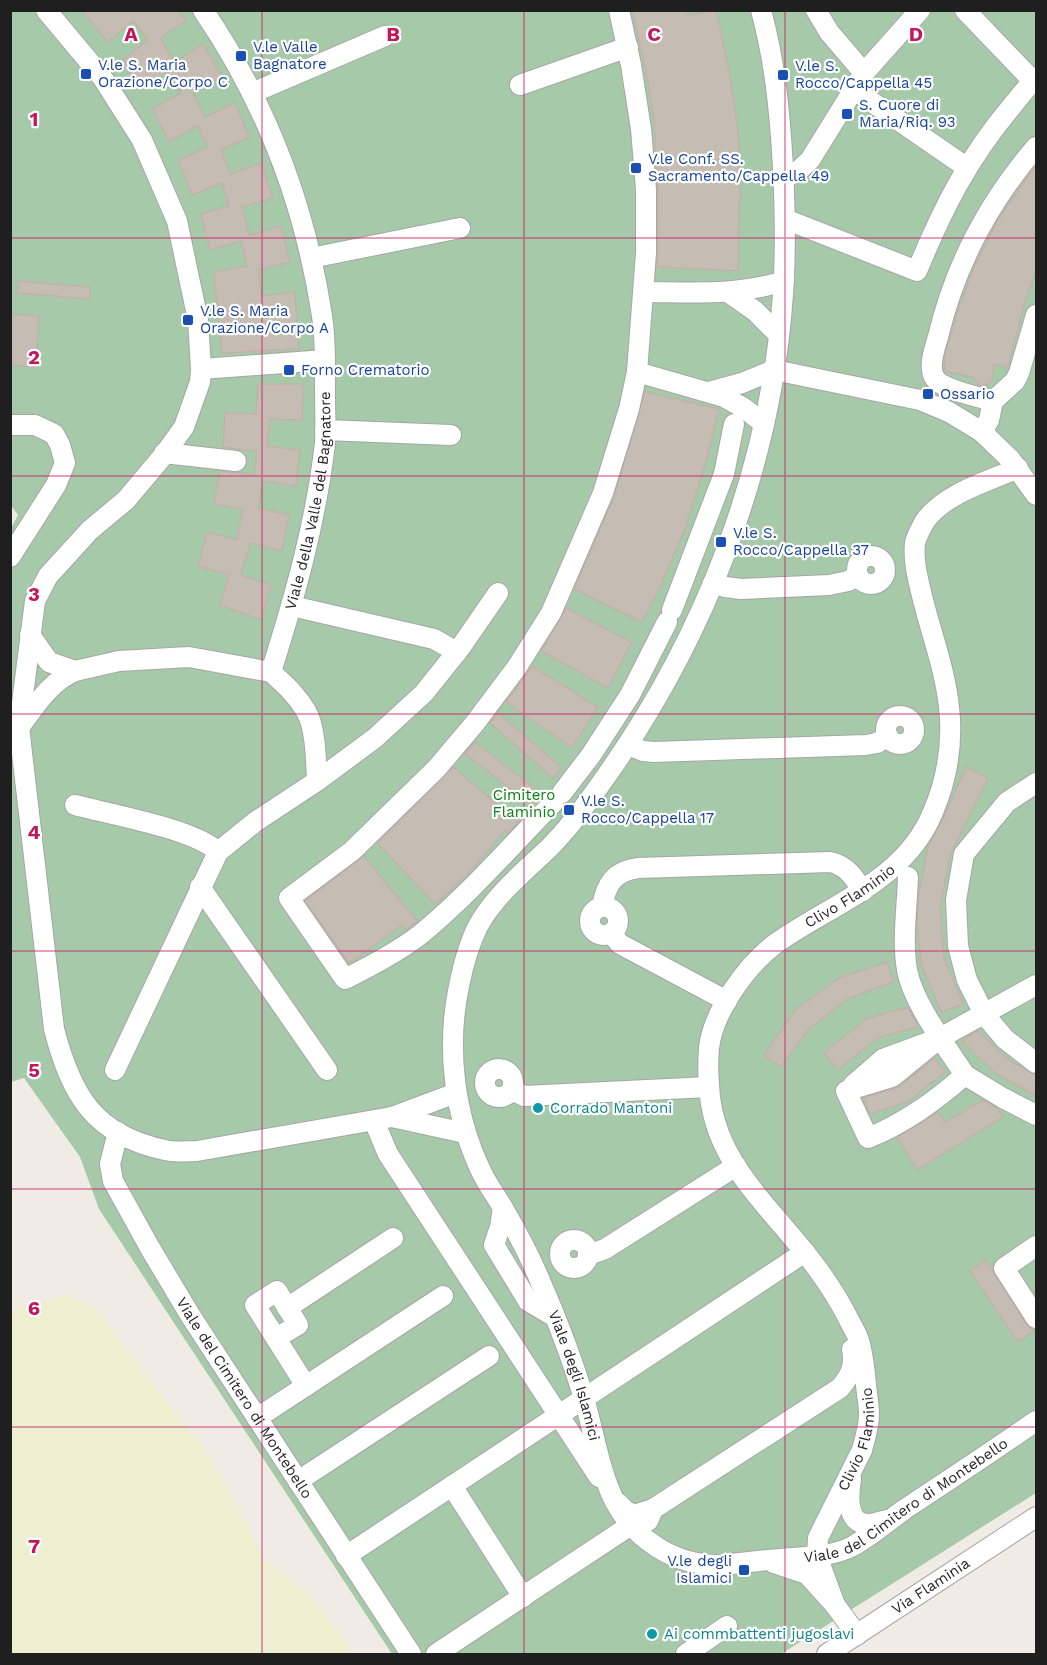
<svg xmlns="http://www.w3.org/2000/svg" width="1047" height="1665" font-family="'Work Sans',sans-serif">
  <rect width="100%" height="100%" fill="#f0ece5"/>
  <polygon fill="#edefd0" points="68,1295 94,1306 216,1465 265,1560 314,1598 354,1654 11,1654 11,1312 21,1306"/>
  <polygon fill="#a6c9aa" points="11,11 1036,11 1036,1493 781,1654 392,1654 99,1209 80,1157 24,1078 11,1082 10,530 18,515 10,504"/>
  <g fill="#c5bcb4" stroke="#c2b2a7" stroke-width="1.5">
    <polygon points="81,10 178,10 186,21 160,38 175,62 203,44 222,77 193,93 205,117 235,103 249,137 221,150 230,174 261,163 273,198 242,207 249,235 281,226 290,262 258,270 262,296 295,292 299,349 222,353 214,272 247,266 241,241 210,250 201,214 229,206 222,183 192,195 178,160 208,147 198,126 169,141 152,109 181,93 168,71 142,90 121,61 148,40 133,21 108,42"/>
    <polygon points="632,10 686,10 686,16 716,10 730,76 738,131 741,200 739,201 738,271 657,267 658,190 654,120 647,76"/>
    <polygon points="1036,165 1036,272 1024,304 1008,367 994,364 992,380 988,384 983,386 978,384 972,377 944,371 945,354 957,314 975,265 999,218"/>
    <polygon points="18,281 90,287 90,299 17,293"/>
    <polygon points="10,314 39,316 36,367 10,365"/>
    <polygon points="258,384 303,384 302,420 270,419 267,446 300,450 296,486 263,481 258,508 289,515 282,551 250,543 241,575 271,585 261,620 220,605 229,575 198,566 207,532 237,540 243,509 214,504 220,471 254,475 257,451 223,447 225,413 256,414"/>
    <polygon points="645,392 719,409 707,458 685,529 657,593 642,622 574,589 614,497"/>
    <polygon points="566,608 632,642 608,688 541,651"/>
    <polygon points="532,666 598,707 572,748 506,702"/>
    <polygon points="498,713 562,768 553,778 490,723"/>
    <polygon points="475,742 538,791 529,803 465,754"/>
    <polygon points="453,767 518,822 508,833 505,830 472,870 435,904 377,843"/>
    <polygon points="966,767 988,778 950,855 940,908 944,958 963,1004 941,1012 921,964 917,921 919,892 928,846 944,817"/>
    <polygon points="364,856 417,921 406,930 402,925 349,963 305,901"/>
    <polygon points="887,962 894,982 849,998 808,1030 781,1067 764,1055 795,1010 839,978"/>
    <polygon points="908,1007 918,1027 877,1038 838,1070 824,1053 866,1019"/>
    <polygon points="978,1031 1008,1060 1036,1075 1036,1096 995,1073 962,1041"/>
    <polygon points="934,1058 945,1072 907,1102 870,1114 863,1098 899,1087"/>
    <polygon points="983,1100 998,1109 1003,1117 917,1170 897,1137 938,1112 945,1122"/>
    <polygon points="986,1260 1026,1324 1034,1331 1018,1342 970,1271"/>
  </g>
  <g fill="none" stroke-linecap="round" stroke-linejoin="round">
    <defs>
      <g id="minor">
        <path d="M 46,10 L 102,77 L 142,140 L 177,221 L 198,320 L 201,369 L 200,382 L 184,427 L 163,456 L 126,500 L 90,530 L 48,576 L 35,601 L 19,727 L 54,1029 C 71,1094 93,1135 165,1150 C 175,1153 187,1151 197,1151 L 392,1117 L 456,1093"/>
        <path id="s1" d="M 761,10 C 775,62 780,114 783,167 C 785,209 786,252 783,294 C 771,469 704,640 602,782 C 586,805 568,829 549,848 C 524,872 495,895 478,926 C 469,944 463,966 459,986 C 446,1048 454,1114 481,1171 C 487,1184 496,1196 503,1208 C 517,1232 530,1256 541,1283 C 558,1322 573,1361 585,1402 C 594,1433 600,1473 615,1502 C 636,1540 674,1565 718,1565 C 739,1564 760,1560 781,1559 C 804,1557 832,1557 853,1546 C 871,1536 888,1521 905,1509 C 949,1480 993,1451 1036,1421"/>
        <polyline points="816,10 829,32 864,73"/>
        <polyline points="965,10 1033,81"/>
        <polyline points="520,85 628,47"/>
        <polyline points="853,89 966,167"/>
        <polyline points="252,93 385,36"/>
        <polyline points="784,178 798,171 810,160 864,73 920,10"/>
        <path d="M 785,219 L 917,271 C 943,208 968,158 1012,106 C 1020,96 1028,86 1036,78"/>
        <polyline points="311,258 460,228"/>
        <path d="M 644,292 C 691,292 738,296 784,281"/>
        <polyline points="728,292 755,311 779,335"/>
        <polyline points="201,369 325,360"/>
        <polyline points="637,372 724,397 744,408 764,424"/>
        <polyline points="709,392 742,383 774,370 920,400 949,412 982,432 1011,460 1036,495"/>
        <path d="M 993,401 C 980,397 941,390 934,377 C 928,365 935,348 938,337 C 955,265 989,202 1036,147"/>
        <polyline points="10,425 35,425 54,434 60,445 65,463 56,485 10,557"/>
        <polyline points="325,430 451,435"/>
        <polyline points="982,432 989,420 993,401 1015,381 1019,373 1036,315"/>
        <polyline points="164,453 236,461"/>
        <circle cx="871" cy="570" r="14"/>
        <polyline points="713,583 725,587 741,589 829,585 848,581 858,576"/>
        <polyline points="292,606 434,639 457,652"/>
        <polyline points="672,610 724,474 734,424"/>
        <path id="s2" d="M 75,671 L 119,661 L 189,657 L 271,672 C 295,596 316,522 325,443 C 326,426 325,409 325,393 C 325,368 326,341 322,316 C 305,204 267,104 203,10"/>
        <path d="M 271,672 C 284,684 297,695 306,711 C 316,728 316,762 317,781"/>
        <circle cx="900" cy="730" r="14"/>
        <path d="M 21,725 C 36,705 51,681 75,671 L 49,662 L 30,635"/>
        <polyline points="628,745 643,751 654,752 866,745 877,743 888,736"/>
        <polyline points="1036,783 1007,802 964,854 956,900 958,946 967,980 984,1014 1005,1039 1036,1063"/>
        <polyline points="562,793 591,755 630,695 667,622"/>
        <path d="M 553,803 C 512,845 472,891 427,929 C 407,947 369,967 345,979 L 289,898 L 352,851 L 437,768 L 475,723 L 517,667 L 551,613 L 603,493 L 629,409 L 637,372 L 646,253 L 646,190 L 641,129 L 631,65 L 619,10"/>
        <path d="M 75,805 C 109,814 195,829 218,852"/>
        <path d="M 908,877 C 907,908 902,940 907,970 C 913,1003 946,1046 965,1075 C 935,1101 905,1123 868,1138 L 846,1091 L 892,1077 L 940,1038"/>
        <polyline points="200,887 327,1070"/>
        <circle cx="604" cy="921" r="14"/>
        <path d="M 602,907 C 606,884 614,871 638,868 L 830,862 C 846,865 854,877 863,891"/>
        <polyline points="611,933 620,944 727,1001"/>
        <circle cx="499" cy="1083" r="14"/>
        <polyline points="115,1070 218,852 255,822 317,781 375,738 424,693 460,648 498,593"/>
        <polyline points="965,1075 1003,1098 1036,1115"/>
        <polyline points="853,1085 883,1059 940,1038 1036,985"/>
        <polyline points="512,1090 524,1096 709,1087"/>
        <polyline points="392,1117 465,1133"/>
        <polyline points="374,1121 388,1154 599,1477"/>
        <path id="s3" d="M 118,1132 L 110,1164 L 113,1181 L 150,1248 L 190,1315 L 411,1654"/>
        <polyline points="503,1208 500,1227 494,1245 528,1301 555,1317"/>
        <circle cx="574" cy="1254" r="14"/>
        <polyline points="1036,1246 1004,1268 1036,1318"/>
        <polyline points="588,1255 605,1249 736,1166"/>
        <polyline points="287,1308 393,1238"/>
        <polyline points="276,1338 298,1325 277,1291 255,1305 306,1386"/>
        <polyline points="257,1418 443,1296"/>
        <path d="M 851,1479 C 849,1493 845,1524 868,1524 C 874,1524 881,1521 887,1520"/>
        <polyline points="298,1481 489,1356"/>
        <polyline points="452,1486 523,1597"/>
        <polyline points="618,1503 626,1511 634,1515 653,1509"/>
        <path d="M 648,1521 L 653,1509 L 840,1388 C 851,1375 855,1366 852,1349"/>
        <polyline points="346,1556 805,1252"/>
        <polyline points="774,1563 807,1574 835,1605 857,1635"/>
        <path id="s4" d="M 835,1605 L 817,1556 L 818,1538 L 862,1450 C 865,1439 869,1426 869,1415 C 869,1405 867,1395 866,1385 C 865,1372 863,1357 860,1344 C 858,1336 854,1329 850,1322 C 832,1285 808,1255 781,1224 C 745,1182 711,1143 709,1084 C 708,1073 708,1060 709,1048 C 713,1012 746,966 775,944 C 831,904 905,881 933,812 C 947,779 953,743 949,707 C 945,669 931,633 922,596 C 918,579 913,561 915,543 C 917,535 921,528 925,521 C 945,493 987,482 1018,468"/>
        <polyline points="436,1654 631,1525"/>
        <polyline points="686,1654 727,1626"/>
        <path id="s5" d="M 827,1654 L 1036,1517"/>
      </g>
    </defs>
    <use href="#minor" stroke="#a6a6a6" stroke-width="22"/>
    <use href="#minor" stroke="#fff" stroke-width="20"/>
  </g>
  <path fill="none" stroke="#c2185b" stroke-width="1.5" stroke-opacity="0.55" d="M 262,10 L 262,1654M 524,10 L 524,1654M 785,10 L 785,1654M 10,238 L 1036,238M 10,476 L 1036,476M 10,714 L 1036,714M 10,951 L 1036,951M 10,1189 L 1036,1189M 10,1427 L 1036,1427"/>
  <g fill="#1a4fb4" stroke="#fff" stroke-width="2">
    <rect x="235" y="50" width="12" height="12" rx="3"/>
    <rect x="80" y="68" width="12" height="12" rx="3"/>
    <rect x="777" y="69" width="12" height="12" rx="3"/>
    <rect x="841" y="108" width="12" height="12" rx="3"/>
    <rect x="630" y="162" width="12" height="12" rx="3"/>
    <rect x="182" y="314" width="12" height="12" rx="3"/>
    <rect x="283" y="364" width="12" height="12" rx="3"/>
    <rect x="922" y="388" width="12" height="12" rx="3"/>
    <rect x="715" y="536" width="12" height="12" rx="3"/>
    <rect x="563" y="804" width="12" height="12" rx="3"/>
    <rect x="738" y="1564" width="12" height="12" rx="3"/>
  </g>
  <g fill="#0f9aa8" stroke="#fff" stroke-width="2">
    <circle cx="538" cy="1108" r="6"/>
    <circle cx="652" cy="1634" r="6"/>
  </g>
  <g text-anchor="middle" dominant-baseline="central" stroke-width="4.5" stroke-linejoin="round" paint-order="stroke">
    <g font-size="15" fill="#164399" stroke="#fff" text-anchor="start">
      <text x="253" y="47">V.le Valle<tspan x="253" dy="17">Bagnatore</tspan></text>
      <text x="98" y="65">V.le S. Maria<tspan x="98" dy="17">Orazione/Corpo C</tspan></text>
      <text x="795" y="66">V.le S.<tspan x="795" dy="17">Rocco/Cappella 45</tspan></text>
      <text x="859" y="105">S. Cuore di<tspan x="859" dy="17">Maria/Riq. 93</tspan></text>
      <text x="648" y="159">V.le Conf. SS.<tspan x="648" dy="17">Sacramento/Cappella 49</tspan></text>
      <text x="200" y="311">V.le S. Maria<tspan x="200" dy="17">Orazione/Corpo A</tspan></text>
      <text x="301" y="370">Forno Crematorio</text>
      <text x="940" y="394">Ossario</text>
      <text x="733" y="533">V.le S.<tspan x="733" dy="17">Rocco/Cappella 37</tspan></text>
      <text x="581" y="801">V.le S.<tspan x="581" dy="17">Rocco/Cappella 17</tspan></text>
      <text x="732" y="1561" text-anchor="end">V.le degli<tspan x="732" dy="17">Islamici</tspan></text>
    </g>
    <g font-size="15" fill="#1f1f1f" stroke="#fff">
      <text stroke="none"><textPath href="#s2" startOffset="375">Viale della Valle del Bagnatore</textPath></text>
      <text stroke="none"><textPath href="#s4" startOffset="832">Clivo Flaminio</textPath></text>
      <text stroke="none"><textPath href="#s1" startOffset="1482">Viale degli Islamici</textPath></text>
      <text stroke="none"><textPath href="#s3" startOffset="304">Viale del Cimitero di Montebello</textPath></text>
      <text stroke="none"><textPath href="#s4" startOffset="178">Clivio Flaminio</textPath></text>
      <text stroke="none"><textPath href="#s1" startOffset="1946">Viale del Cimitero di Montebello</textPath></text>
      <text stroke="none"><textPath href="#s5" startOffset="124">Via Flaminia</textPath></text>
    </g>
    <g font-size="15" fill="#098110" stroke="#fff">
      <text x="524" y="795">Cimitero<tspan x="524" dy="17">Flaminio</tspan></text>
    </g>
    <g font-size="15" fill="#0d838f" stroke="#fff" text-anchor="start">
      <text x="550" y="1108">Corrado Mantoni</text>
      <text x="664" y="1634">Ai commbattenti jugoslavi</text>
    </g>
  </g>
  <g font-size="20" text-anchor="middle" font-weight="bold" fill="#c2185b" stroke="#fff" stroke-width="4.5" stroke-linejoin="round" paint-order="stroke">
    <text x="131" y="41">A</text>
    <text x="393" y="41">B</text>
    <text x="654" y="41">C</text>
    <text x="916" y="41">D</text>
    <text x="34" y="126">1</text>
    <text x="34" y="364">2</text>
    <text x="34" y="601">3</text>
    <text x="34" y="839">4</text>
    <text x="34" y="1077">5</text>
    <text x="34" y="1315">6</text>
    <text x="34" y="1553">7</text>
  </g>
  <rect width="1047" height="1665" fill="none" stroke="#1f1f1f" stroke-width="24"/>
</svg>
